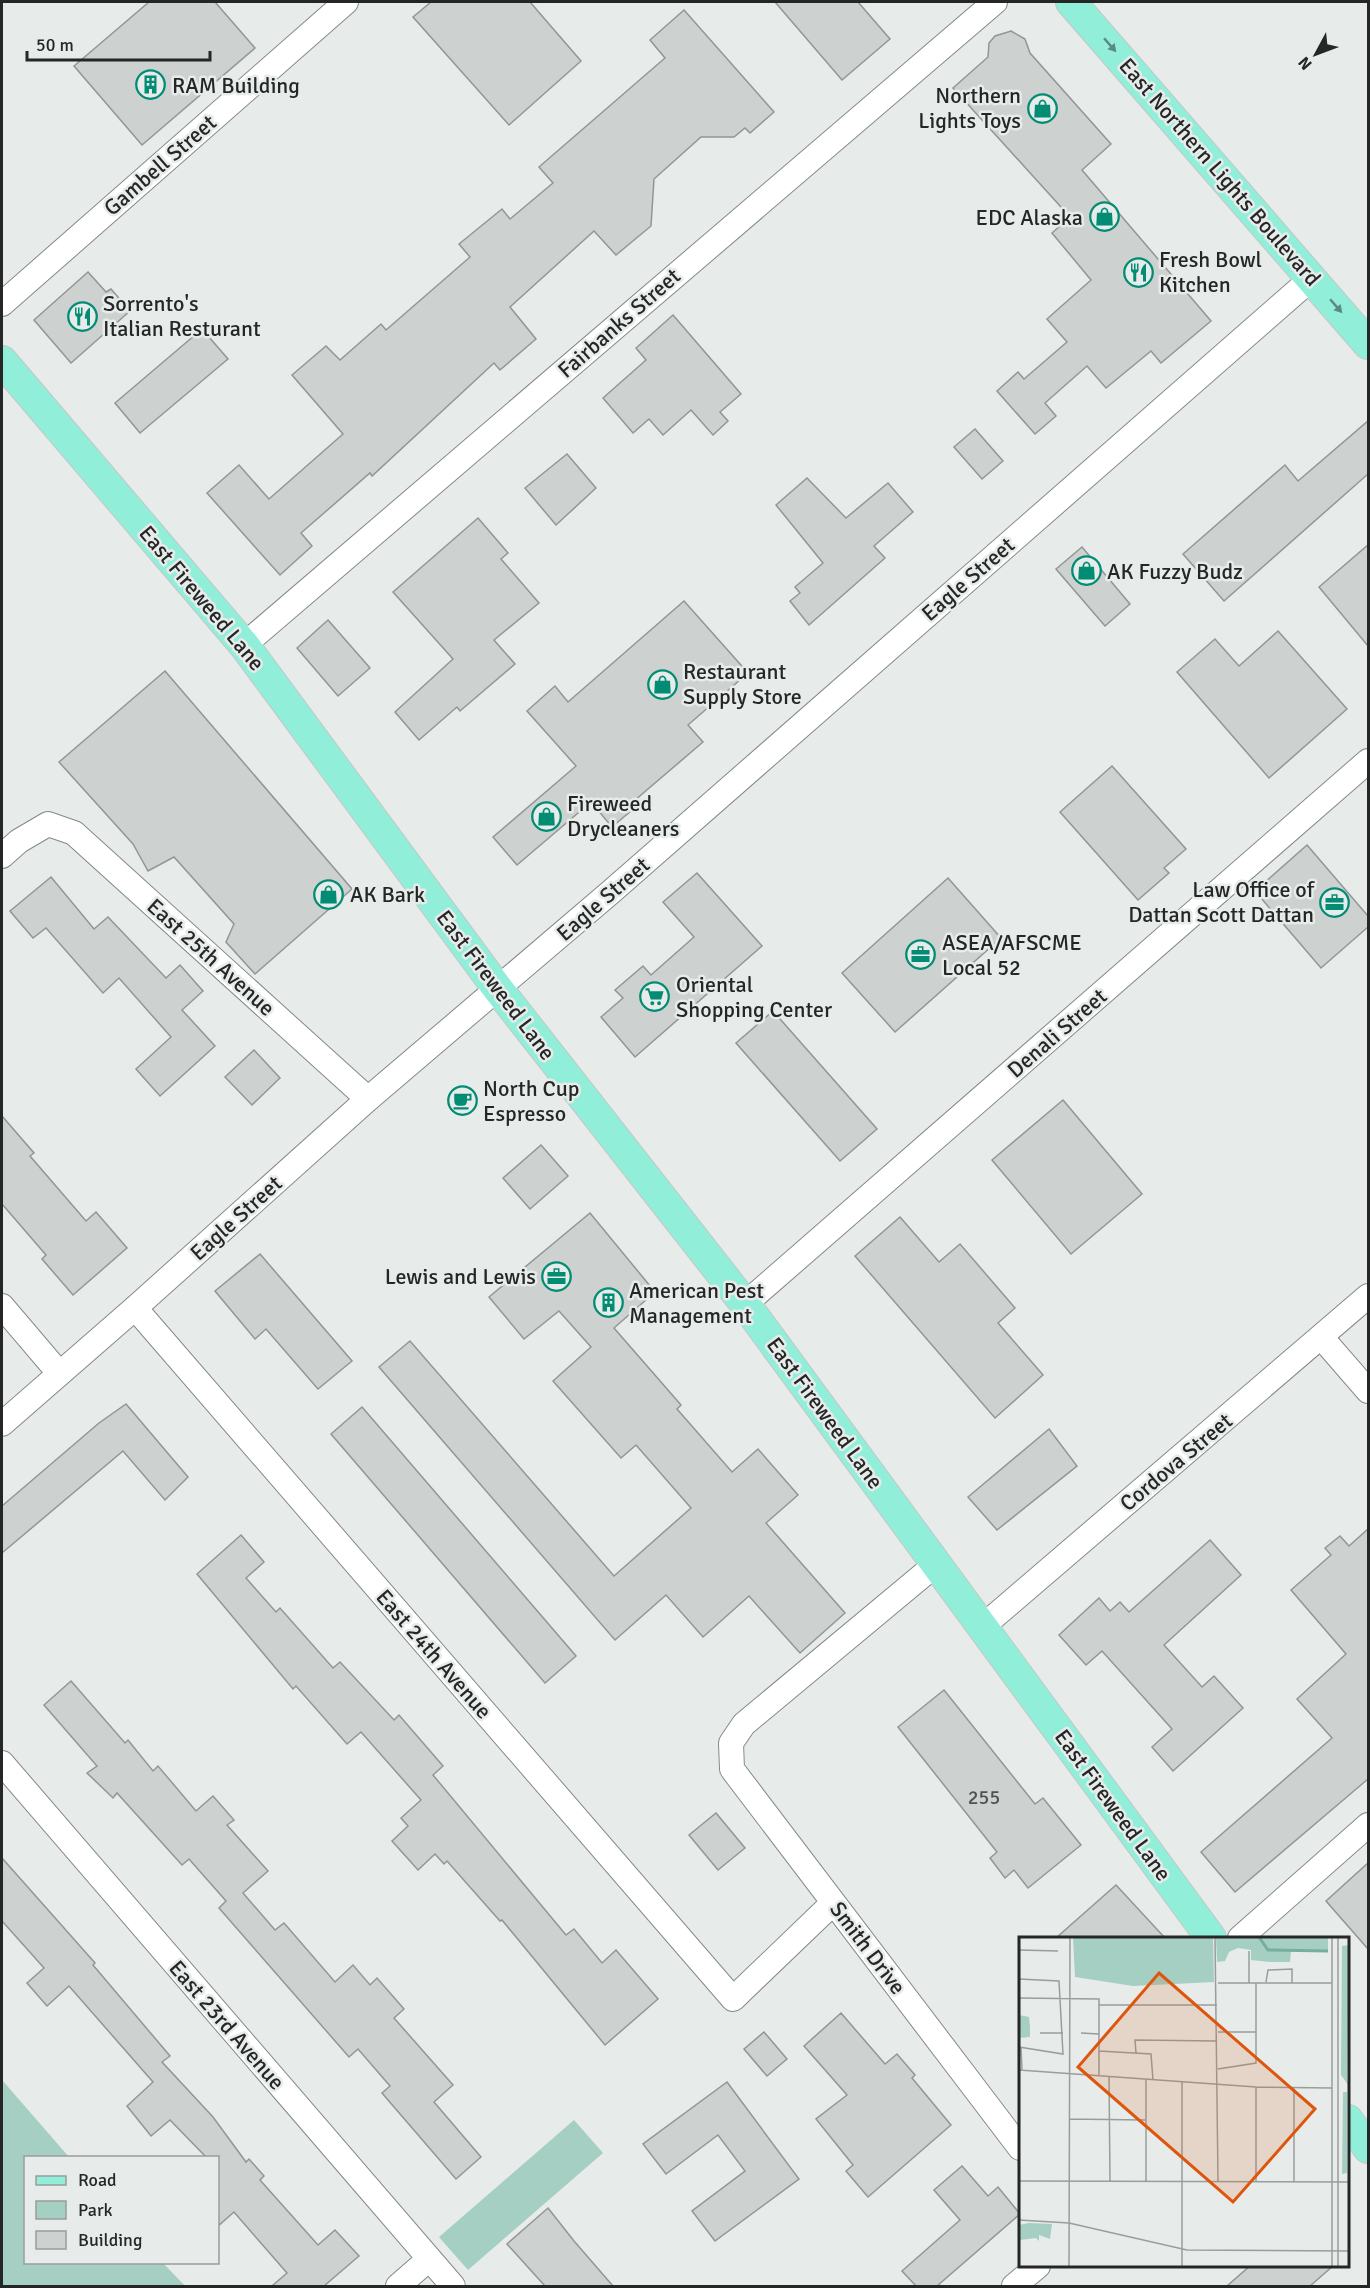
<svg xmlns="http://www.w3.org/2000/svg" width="1370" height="2288" font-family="Signika,sans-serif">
  <rect width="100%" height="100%" fill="#e7ebea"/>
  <g fill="#a6cfc3">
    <polygon points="2,2080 69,2157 26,2158 26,2262 163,2263 185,2286 2,2286"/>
    <polygon points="574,2120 603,2153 468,2270 439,2237"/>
  </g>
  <g fill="#cdd1d0" stroke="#929695" stroke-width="1.5">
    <polygon points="149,2 215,2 255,48 142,145 74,66"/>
    <polygon points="431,2 530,2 581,61 509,125 413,17"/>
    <polygon points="775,2 858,2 890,39 842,80"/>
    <polygon points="684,10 774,112 750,133 745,128 734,137 701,137 654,179 651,226 616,255 594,231 510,307 536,339 500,370 494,363 372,476 370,473 301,533 312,546 280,575 207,493 239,465 269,499 343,434 292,375 326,346 340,360 381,324 386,330 470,257 459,244 502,209 510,219 553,183 539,167 665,58 650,40"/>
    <polygon points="1011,31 1025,39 1030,53 1111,144 1082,170 1211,321 1161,363 1151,351 1106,388 1087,366 1045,403 1056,416 1035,434 997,391 1018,372 1024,379 1067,342 1047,319 1091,280 1052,233 1070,217 953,88 988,57 989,43 995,36"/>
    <polygon points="88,272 106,292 111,289 130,311 71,363 34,320"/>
    <polygon points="673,315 741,394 720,412 728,421 713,435 691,410 663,435 649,419 633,433 603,398 646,360 636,348"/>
    <polygon points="202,329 228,359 140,433 115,403"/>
    <polygon points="1368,421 1368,474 1224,601 1183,554 1285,465 1298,481"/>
    <polygon points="975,429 1003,461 982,479 954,447"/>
    <polygon points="567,454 596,488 556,525 525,488"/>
    <polygon points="807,478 846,518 888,483 913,512 874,546 885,558 809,625 790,601 800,593 795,587 823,563 776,505"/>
    <polygon points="478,518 508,553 501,559 539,603 494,640 515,664 460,711 457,707 419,740 395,712 453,659 393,592"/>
    <polygon points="1368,545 1368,646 1319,587"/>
    <polygon points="1082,547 1130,604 1105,626 1056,569"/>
    <polygon points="684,601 748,673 688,725 703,742 634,801 638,805 612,827 591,802 517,865 493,837 576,766 527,711 555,686 568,702"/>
    <polygon points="328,620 370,668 338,696 297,648"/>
    <polygon points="1278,631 1347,709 1269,778 1177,672 1215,639 1239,666"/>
    <polygon points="165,671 352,889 255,974 226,942 234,924 174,857 148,871 133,844 59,762"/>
    <polygon points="1112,766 1186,849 1164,868 1169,873 1138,900 1060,812"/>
    <polygon points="1307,845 1368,916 1368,927 1321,968 1255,891"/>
    <polygon points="697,873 762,946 635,1057 601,1017 623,998 615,990 643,966 651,975 694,937 663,902"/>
    <polygon points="51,877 94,929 108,917 166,978 180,965 203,991 182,1010 215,1046 160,1096 136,1069 171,1037 119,978 103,993 46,928 33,938 10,911"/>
    <polygon points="948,878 1001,938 895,1032 842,973"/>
    <polygon points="773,1011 877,1129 840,1161 736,1043"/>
    <polygon points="254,1050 280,1078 252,1105 225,1077"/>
    <polygon points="1063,1100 1142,1194 1071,1254 992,1160"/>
    <polygon points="2,1116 34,1153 30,1156 86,1221 96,1212 127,1248 73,1295 42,1259 46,1255 2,1204"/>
    <polygon points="541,1145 568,1176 530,1209 503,1178"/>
    <polygon points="590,1213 655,1292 614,1328 681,1405 677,1409 732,1472 758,1449 798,1495 766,1523 845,1613 800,1653 749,1596 703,1637 666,1595 615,1640 379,1367 410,1341 614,1576 691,1508 636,1445 621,1458 553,1381 591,1347 559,1311 524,1339 489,1297"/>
    <polygon points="900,1217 939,1262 960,1244 1015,1308 998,1323 1043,1375 995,1418 855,1256"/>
    <polygon points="260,1254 352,1361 318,1389 266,1329 255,1339 215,1291"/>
    <polygon points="126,1404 188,1477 165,1500 123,1451 2,1553 2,1506 99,1423"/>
    <polygon points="362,1407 576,1656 545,1683 331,1434"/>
    <polygon points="1049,1429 1077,1466 997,1530 968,1497"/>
    <polygon points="1368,1529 1368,1779 1235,1892 1201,1852 1332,1738 1297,1699 1346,1654 1291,1590 1331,1555 1325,1548 1340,1536 1349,1546"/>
    <polygon points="241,1535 264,1562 246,1578 276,1612 280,1608 333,1668 340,1662 394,1720 399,1715 443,1766 433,1775 566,1935 574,1929 602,1963 616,1950 658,1999 605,2045 502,1920 500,1921 447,1861 444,1864 435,1854 418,1870 392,1841 408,1826 401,1818 421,1800 361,1732 347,1744 296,1686 293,1689 197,1574"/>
    <polygon points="1210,1540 1241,1575 1164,1645 1202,1687 1214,1676 1243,1708 1173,1771 1152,1747 1172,1729 1102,1651 1086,1665 1059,1635 1099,1598 1110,1611 1120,1602 1129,1612"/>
    <polygon points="71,1681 125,1743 128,1740 153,1771 158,1766 196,1811 213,1796 234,1820 227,1825 268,1871 243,1893 275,1930 284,1923 335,1982 353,1965 370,1985 377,1978 404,2009 394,2018 453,2085 434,2102 481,2157 456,2179 382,2093 390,2086 358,2049 349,2057 219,1908 226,1901 189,1859 182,1865 117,1793 113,1798 87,1773 97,1766 44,1705"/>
    <polygon points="944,1690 1035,1804 1043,1798 1081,1845 1028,1888 1014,1870 1005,1878 990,1858 997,1852 898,1727"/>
    <polygon points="716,1813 745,1848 718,1870 689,1835"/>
    <polygon points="2,1858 95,1963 93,1965 170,2056 162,2062 213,2117 246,2162 249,2159 264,2176 260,2180 318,2245 335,2230 359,2256 324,2286 272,2286 287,2273 234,2212 218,2226 218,2157 206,2157 170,2120 151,2136 127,2106 153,2082 69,1986 47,2006 27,1983 44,1968 2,1921"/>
    <polygon points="1368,1863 1368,1949 1326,1901"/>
    <polygon points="1116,1885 1165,1938 1056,1938"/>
    <polygon points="841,2013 885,2064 897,2054 915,2075 912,2078 951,2125 868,2197 846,2171 853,2165 816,2119 847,2095 804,2046"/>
    <polygon points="764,2032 787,2059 767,2076 744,2049"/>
    <polygon points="727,2082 799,2179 715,2241 692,2211 745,2171 718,2135 666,2174 643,2144"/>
    <polygon points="962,2166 988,2196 998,2187 1020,2214 937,2286 916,2286 902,2271 960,2220 934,2190"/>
    <polygon points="548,2208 574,2241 613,2286 545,2286 507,2244"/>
    <polygon points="1251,2265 1334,2265 1310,2286 1227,2286"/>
  </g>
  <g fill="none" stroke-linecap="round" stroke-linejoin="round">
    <defs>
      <g id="minor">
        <polyline points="2,304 346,2"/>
        <polyline points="244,645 995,2"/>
        <polyline points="2,856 19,841 48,824 74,833 368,1099"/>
        <polyline points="745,1304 1368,761"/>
        <polyline points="2,1306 59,1373"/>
        <polyline points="135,1308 733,1999 833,1903"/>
        <polyline points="1322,1338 1368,1391"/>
        <polyline points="2,1424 135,1308 368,1099 612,891 1312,278"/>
        <polyline points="935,1565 744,1724 731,1743 732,1769 1020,2148"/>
        <polyline points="982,1627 1368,1296"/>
        <polyline points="2,1763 453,2286"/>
        <polyline points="1240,1938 1368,1825"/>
        <polyline points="398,2286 429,2259"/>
        <polyline points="1014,2286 1038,2266"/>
      </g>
      <g id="major">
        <polyline points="1071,2 1368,344"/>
        <polyline points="2,361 244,645 498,989 745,1304 1211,1938"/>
        <polyline points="1348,2120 1368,2148"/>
      </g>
    </defs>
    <use href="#minor" stroke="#858988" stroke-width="26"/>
    <use href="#major" stroke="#c6c7c7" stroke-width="32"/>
    <use href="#minor" stroke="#fff" stroke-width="24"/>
    <use href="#major" stroke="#91eed9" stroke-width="30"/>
  </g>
  <defs><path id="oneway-solid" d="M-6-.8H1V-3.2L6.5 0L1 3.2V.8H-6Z" transform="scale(1.5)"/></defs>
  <g fill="#5b8a80">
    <use href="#oneway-solid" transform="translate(1110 45) rotate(49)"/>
    <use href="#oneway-solid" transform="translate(1336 306) rotate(49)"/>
  </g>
  <defs>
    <symbol id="building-ring" viewBox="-11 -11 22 22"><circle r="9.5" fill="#e7ebea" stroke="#018c73" stroke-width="1.5"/><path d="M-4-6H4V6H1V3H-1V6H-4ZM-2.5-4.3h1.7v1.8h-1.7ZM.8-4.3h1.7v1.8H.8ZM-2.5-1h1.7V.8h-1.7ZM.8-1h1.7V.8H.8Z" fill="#018c73"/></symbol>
    <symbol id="shop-ring" viewBox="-11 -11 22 22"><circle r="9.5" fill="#e7ebea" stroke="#018c73" stroke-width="1.5"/><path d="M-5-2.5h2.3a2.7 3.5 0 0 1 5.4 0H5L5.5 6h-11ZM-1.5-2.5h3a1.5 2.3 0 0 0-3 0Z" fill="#018c73"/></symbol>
    <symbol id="restaurant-ring" viewBox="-11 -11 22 22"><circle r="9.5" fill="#e7ebea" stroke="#018c73" stroke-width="1.5"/><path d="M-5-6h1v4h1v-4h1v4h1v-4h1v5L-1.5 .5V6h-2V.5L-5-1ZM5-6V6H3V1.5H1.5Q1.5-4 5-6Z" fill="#018c73"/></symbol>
    <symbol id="office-ring" viewBox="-11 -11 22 22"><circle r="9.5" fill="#e7ebea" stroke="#018c73" stroke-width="1.5"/><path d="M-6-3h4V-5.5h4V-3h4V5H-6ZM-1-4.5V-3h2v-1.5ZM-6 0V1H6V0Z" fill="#018c73"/></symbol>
    <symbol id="supermarket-ring" viewBox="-11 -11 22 22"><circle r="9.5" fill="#e7ebea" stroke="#018c73" stroke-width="1.5"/><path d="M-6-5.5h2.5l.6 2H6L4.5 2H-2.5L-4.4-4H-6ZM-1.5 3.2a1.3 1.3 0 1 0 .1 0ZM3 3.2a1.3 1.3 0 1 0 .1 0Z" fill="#018c73"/></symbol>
    <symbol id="cafe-ring" viewBox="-11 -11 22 22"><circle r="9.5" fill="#e7ebea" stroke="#018c73" stroke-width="1.5"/><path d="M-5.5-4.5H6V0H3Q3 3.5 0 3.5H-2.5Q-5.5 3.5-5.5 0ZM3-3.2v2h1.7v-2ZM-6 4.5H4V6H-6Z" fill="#018c73"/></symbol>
  </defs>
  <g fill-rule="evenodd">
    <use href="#building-ring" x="134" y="68" width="33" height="33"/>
    <use href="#shop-ring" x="1026" y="92" width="33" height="33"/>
    <use href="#shop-ring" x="1088" y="200" width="33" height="33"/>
    <use href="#restaurant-ring" x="1122" y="256" width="33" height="33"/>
    <use href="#restaurant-ring" x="66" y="300" width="33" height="33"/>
    <use href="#shop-ring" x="1070" y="554" width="33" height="33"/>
    <use href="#shop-ring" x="646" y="668" width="33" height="33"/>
    <use href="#shop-ring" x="530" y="800" width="33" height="33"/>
    <use href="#shop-ring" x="312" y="878" width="33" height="33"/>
    <use href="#office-ring" x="1318" y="886" width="33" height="33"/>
    <use href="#office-ring" x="904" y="938" width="33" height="33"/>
    <use href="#supermarket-ring" x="638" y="980" width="33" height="33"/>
    <use href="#cafe-ring" x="446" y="1084" width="33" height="33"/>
    <use href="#office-ring" x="540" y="1260" width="33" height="33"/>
    <use href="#building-ring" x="592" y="1286" width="33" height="33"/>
  </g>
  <g text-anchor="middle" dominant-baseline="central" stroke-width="5" stroke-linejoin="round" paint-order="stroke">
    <g font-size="20" fill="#4f5250">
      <text x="984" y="1797">255</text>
    </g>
    <g font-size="22" fill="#252726" stroke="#e7ebea" text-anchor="start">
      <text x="172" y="85">RAM Building</text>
      <text x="1021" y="95" text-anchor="end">Northern<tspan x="1021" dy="25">Lights Toys</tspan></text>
      <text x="1083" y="217" text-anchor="end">EDC Alaska</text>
      <text x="1159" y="259">Fresh Bowl<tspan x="1159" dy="25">Kitchen</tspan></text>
      <text x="103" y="303">Sorrento's<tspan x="103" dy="25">Italian Resturant</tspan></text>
      <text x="1107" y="571">AK Fuzzy Budz</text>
      <text x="683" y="671">Restaurant<tspan x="683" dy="25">Supply Store</tspan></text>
      <text x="567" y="803">Fireweed<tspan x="567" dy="25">Drycleaners</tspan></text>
      <text x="1314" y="889" text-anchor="end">Law Office of<tspan x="1314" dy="25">Dattan Scott Dattan</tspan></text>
      <text x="350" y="894">AK Bark</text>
      <text x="942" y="942">ASEA/AFSCME<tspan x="942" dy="25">Local 52</tspan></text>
      <text x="676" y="984">Oriental<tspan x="676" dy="25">Shopping Center</tspan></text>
      <text x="483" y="1088">North Cup<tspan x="483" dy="25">Espresso</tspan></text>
      <text x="536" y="1276" text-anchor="end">Lewis and Lewis</text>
      <text x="629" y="1290">American Pest<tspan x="629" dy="25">Management</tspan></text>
    </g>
    <g font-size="22" fill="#252726" stroke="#e7ebea">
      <text transform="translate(160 165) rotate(-41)">Gambell Street</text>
      <text transform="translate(1220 172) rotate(49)">East Northern Lights Boulevard</text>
      <text transform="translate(619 323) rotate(-41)">Fairbanks Street</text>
      <text transform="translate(968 579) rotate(-41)">Eagle Street</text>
      <text transform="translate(202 598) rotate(50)">East Fireweed Lane</text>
      <text transform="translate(603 899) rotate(-41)">Eagle Street</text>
      <text transform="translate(211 957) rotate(42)">East 25th Avenue</text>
      <text transform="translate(496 985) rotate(53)">East Fireweed Lane</text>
      <text transform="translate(1057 1033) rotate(-41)">Denali Street</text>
      <text transform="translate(236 1218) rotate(-42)">Eagle Street</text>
      <text transform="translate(825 1413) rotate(54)">East Fireweed Lane</text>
      <text transform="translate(1176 1462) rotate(-40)">Cordova Street</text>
      <text transform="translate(434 1654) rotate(49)">East 24th Avenue</text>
      <text transform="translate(1113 1805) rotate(54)">East Fireweed Lane</text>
      <text transform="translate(868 1948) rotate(53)">Smith Drive</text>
      <text transform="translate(227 2025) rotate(49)">East 23rd Avenue</text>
    </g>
  </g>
  <g transform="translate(1019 1937)">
    <rect width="330" height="330" fill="#e7ebea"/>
    <path d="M 54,0 L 194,0 L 195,45 L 114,49 L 56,40 ZM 197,0 L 309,0 L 309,15 L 272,14 L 271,25 L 250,25 L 232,23 L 232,13 L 219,11 L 210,15 L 206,24 L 198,25 ZM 330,8 L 328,143 L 330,149 L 322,138 L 323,9 ZM 0,78 L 10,80 L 11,90 L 11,100 L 0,101 L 1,108 L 0,108 ZM 324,155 L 328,155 L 328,236 L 323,237 ZM 10,286 L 33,287 L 31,302 L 20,298 L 20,304 L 17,301 L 1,303 L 0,308 L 0,288 Z" fill="#a6cfc3"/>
    <path fill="none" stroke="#76af9f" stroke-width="3" d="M 240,0 L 249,13 L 309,14"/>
    <path fill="none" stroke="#999d9c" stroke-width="1.5" d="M 196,0 L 199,244M 313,0 L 313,330M 0,13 L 39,14M 230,14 L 230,46M 0,42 L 40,44 L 44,117 L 0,110M 247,45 L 249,33 L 273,32 L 273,46M 199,46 L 313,46M 0,61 L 80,62 L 80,139M 80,68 L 198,68M 199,95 L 237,95M 21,96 L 44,96M 62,96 L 80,97M 2,111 L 3,133M 80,114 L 132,117 L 134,143M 117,116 L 116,103 L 198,104M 199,132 L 237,126 L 237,46M 0,133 L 237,150 L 313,151M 90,139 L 91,245M 127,142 L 127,245M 163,145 L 163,330M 275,151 L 275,245M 50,182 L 126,183M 0,244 L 330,245M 237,245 L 237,150M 0,283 L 50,286 L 168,313 L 330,314M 50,330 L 51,0M 319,330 L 319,0"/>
    <path fill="#de560d" fill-opacity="0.15" stroke="#de560d" stroke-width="3" d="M 140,36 L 296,172 L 214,265 L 59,130 Z"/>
    <rect width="330" height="330" fill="none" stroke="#252726" stroke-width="3"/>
  </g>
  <rect width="1370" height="2288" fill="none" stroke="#252726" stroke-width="6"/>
  <rect x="24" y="2156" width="195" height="108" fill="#e7ebea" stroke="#999d9c" stroke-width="1.5"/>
  <rect x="36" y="2176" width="30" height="9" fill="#91eed9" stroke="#999d9c" stroke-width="1.5"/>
  <text x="78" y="2186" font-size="18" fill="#252726">Road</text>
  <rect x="36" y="2201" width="30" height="18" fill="#a6cfc3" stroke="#999d9c" stroke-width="1.5"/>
  <text x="78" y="2216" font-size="18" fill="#252726">Park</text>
  <rect x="36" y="2231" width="30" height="18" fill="#cdd1d0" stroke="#999d9c" stroke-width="1.5"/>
  <text x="78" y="2246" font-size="18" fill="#252726">Building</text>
  <g transform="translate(1316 54) rotate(229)" stroke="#e7ebea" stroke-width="4.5" paint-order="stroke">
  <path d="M0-4.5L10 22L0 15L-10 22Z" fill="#252726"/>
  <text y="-9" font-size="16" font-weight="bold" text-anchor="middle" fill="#252726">N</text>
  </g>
  <path d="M27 51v9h183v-9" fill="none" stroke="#252726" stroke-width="3"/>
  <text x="36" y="51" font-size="18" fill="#252726" stroke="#e7ebea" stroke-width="4.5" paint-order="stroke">50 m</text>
</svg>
